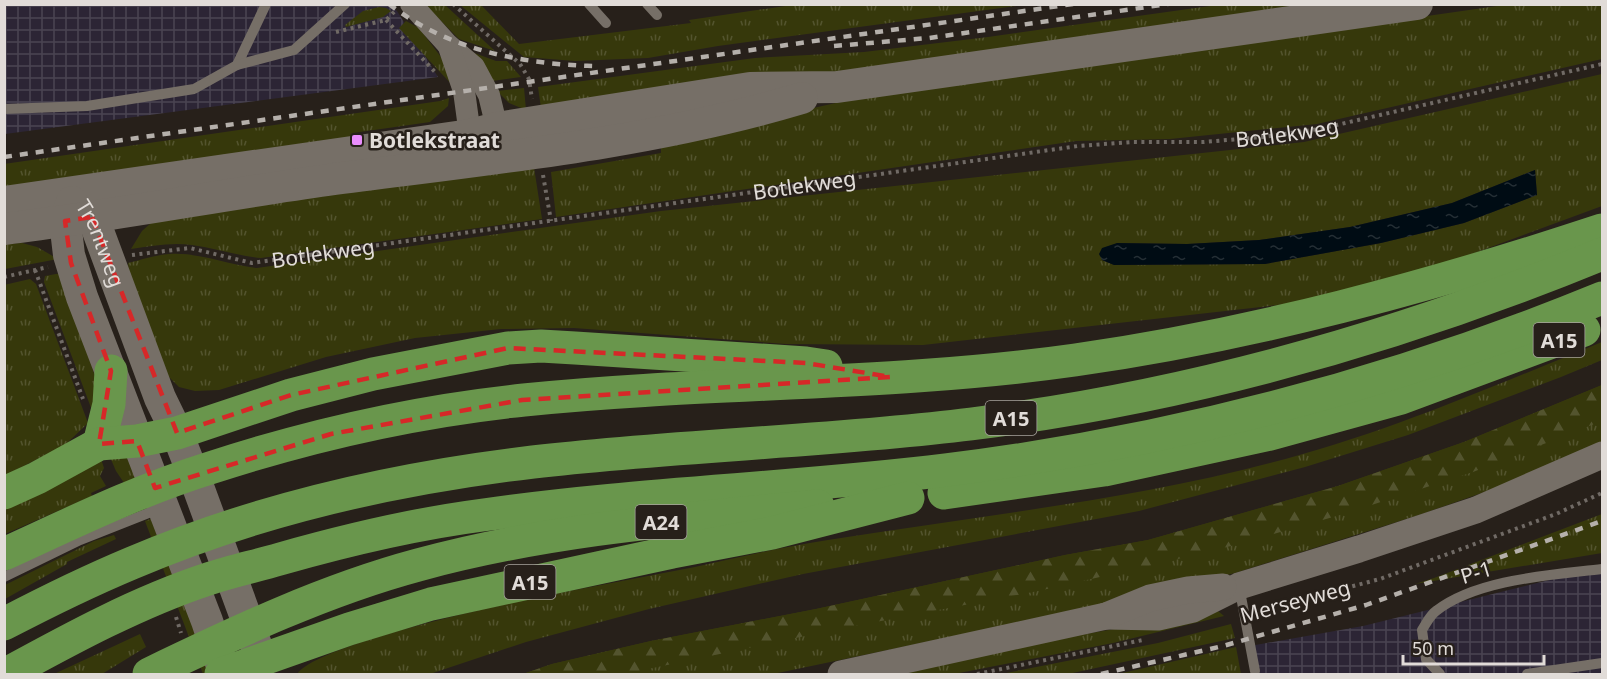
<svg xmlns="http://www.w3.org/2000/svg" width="1607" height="679" font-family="'Noto Sans',sans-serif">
  <defs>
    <pattern id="industrial-grid" width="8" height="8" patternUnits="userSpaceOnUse" patternTransform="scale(1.5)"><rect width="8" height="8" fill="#2c2535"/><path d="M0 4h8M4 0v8" fill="none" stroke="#4a4452"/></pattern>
    <pattern id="grass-tufts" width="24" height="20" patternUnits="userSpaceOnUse" patternTransform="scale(1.5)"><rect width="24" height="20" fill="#36380b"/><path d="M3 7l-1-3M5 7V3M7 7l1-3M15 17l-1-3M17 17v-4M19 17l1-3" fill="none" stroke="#53542e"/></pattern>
    <pattern id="forest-firs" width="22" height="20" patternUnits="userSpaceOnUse" patternTransform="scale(1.5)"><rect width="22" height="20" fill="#36380b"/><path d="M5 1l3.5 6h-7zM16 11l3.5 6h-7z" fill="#53542e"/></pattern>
    <pattern id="water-ripples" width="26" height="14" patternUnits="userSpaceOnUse" patternTransform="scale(1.5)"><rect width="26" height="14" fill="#000c14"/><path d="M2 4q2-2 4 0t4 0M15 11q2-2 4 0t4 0" fill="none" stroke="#252f35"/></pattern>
  </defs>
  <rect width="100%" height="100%" fill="#27201a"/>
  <g fill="url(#industrial-grid)">
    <polygon points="4,5 390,5 397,11 438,77 5,134"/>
    <polygon points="1602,567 1602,674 1256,674 1250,646 1363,626"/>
  </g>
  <g fill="url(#grass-tufts)" fill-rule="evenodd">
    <polygon points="425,5 445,5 495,51 459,39"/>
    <polygon points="460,5 481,5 519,44 691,23 689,20 799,4 1023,5 718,46 648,58 575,61 524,57"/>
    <polygon points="1217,5 1338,5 833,77 541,108 538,87 755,58 864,52 988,37"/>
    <polygon points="1504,5 1602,5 1602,59 1317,124 1170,139 1076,141 556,217 551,172 661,153 661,148 692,135 867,96"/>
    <polygon points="379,7 386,8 391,11 383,17 346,27 345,25 363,11"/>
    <polygon points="406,21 419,28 450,69 454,87 399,28"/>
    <polygon points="469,51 496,61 507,61 521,77 492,81"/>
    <path d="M 1602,74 L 1602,206 L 1453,261 L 1313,301 L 923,345 L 786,344 L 574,328 L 501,329 L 415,338 L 326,357 L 219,390 L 195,391 L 179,387 L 163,371 L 129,275 L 128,263 C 141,260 155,255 169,254 C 199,252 228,265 257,268 L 661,211 L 1304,142 ZM 1535,170 L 1537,195 L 1464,223 L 1381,243 L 1265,264 L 1114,265 L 1102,260 L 1117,243 L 1187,244 L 1259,240 L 1350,227 L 1452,203 Z"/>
    <polygon points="524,88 526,110 509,103 497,91"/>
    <polygon points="449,98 448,106 430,122 353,133 353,138 5,195 4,164 440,101"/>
    <path d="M 533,161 L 542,219 L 261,258 C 238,256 215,248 192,245 C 172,242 151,246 131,249 L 142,231 L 151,223 Z"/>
    <polygon points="22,243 37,247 58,259 5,269 5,244"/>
    <polygon points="67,272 96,381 93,413 44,282 45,276"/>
    <polygon points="30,279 36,284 88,423 65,445 4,476 4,285"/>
    <path d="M 1602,342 L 1602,360 L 1561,377 L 1408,435 L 1305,467 L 1139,511 L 803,574 L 649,609 L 526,642 L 430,674 L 297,674 C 320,643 509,603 554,594 C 601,585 648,576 695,567 C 739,557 783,547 828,540 C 976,516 1125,501 1270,463 C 1385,434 1493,386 1602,342 Z"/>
    <polygon points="1602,385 1602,446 1510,483 1419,515 1235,573 1131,599 773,674 523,674 552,664 651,641 816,609 1065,555 1148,540 1338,486 1464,442"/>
    <polygon points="110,457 136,457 137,502 116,471"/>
    <polygon points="101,459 104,468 100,476 106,486 91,493 92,496 5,534 4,501"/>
    <polygon points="1602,514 1602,553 1415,584 1434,578"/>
    <polygon points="158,516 211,670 203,674 145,521"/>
    <polygon points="114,535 116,539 67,562 67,564 5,599 5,585 94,541"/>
    <polygon points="1218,611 1224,616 1113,643 954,674 899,674 1028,644"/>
    <polygon points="1231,624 1235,638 1068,674 1001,674 1158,643"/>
    <polygon points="140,634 146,647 102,674 54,674"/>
    <polygon points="1236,647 1241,674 1118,674"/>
  </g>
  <polygon fill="url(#forest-firs)" points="1602,385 1602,421 1473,472 1347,513 1231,546 1153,565 1038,591 834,630 624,674 523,674 552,664 651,641 816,609 1065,555 1148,540 1338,486 1464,442"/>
  <polygon fill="url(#water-ripples)" points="1535,170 1537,195 1464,223 1381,243 1265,264 1114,265 1102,260 1099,254 1102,248 1117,243 1187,244 1259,240 1350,227 1452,203"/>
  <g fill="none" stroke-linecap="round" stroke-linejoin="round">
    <g stroke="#706a65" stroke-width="4" stroke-dasharray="3 4.5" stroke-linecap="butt">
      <polyline points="453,4 520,64 529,79 532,99"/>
      <polyline points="386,20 437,74"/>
      <polyline points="336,32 386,20 395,11"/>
      <polyline points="543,175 551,221"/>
      <path id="s1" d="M 132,255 L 190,248 L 252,263 L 1078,146 L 1132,142 L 1204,142 L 1263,137 L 1319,129 L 1602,64"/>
      <polyline points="35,270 83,399"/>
      <polyline points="4,277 48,267"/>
      <polyline points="1258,611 1380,579 1556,514 1602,493"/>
      <polyline points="176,617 181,633"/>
      <polyline points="977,674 1143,640"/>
    </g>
    <g stroke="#766f67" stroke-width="10">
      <polyline points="589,4 606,23"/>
      <polyline points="647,4 657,15"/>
      <polyline points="237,65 266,4"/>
      <polyline points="4,109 87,106 194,89 237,65 294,50 345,4"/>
      <polyline points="4,577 80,540 161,508"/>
      <polyline points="1239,586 1255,671"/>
      <path d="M 1440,674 L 1426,659 L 1422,630 C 1426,624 1430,615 1436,611 C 1477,579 1552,575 1602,569"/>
      <polyline points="1527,674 1602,663"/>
    </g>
    <g stroke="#766f67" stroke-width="22">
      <polyline points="411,4 448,45 474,67 489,95 497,128 493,142"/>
      <polyline points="449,47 464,91 470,135 478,146"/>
    </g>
    <g stroke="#766f67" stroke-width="27">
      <polyline points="1106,616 1158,617 1193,609 1239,586 1359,549 1476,510 1602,455"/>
      <polyline points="841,674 1106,616 1150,598 1188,590 1223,587"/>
    </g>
    <g stroke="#766f67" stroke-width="32">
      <path id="s2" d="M 81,200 L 95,223 L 160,398 L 177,433 L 197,484 L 259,653"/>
      <polyline points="4,202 470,135 497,128 750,88 837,87 1417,4"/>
      <polyline points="72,202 65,221 69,255 82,297 207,621 222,666"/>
      <path d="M 4,229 C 113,216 220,195 328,180 C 487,159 648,144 802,98"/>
    </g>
    <g stroke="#69964c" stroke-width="33">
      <polyline points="99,444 109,404 111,371"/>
      <polyline points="4,493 37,478 99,444 137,441 177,433 291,395 373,374 508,348 541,346 575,348 806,363 826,366"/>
      <polyline points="944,493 1104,470 1270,434 1401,398 1584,330"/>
      <path d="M 4,554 C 72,523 139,490 210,468 C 311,435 418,411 524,400 C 707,381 892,386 1075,360 C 1256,334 1429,287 1602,230"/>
      <path d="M 4,624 C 46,602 89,581 132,563 C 259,509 396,478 533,462 C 679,445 826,442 971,424 C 1189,397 1400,337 1602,254"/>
      <path d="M 6,674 C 70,639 138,602 208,579 C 232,571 256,566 280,559 C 347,540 414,524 483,515 C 636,493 792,489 946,470 C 1171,442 1392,384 1602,298"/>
      <path d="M 149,674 C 236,632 325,590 418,565 C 549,529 684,519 818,506"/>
      <polyline points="221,674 349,629 431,604 672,552 772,533 908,498"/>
    </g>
    <g stroke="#b5b0ab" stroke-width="4.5" stroke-dasharray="8 8" stroke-linecap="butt">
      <path d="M 389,4 C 448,50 521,64 594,66"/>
      <polyline points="834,46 929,38 1168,4"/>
      <polyline points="4,157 1073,4"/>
      <polyline points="1101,674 1223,646 1366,605 1602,521"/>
    </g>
  </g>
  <path fill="none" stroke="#d62828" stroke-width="4.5" stroke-dasharray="12 8" stroke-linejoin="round" d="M 92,217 L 177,433 L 291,395 L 508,348 L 806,363 L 891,377 L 522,400 L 331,434 L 155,488 L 137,441 L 99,444 L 111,371 L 71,263 L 65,221 Z"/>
  <rect fill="#ea8dfd" stroke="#27201a" stroke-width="2" x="351" y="134" width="12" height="12" rx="3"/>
  <g text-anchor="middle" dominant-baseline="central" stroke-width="5" stroke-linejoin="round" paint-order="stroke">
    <g fill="#27201a" stroke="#a9a49f" stroke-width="1.5">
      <rect x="1533.5" y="323" width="51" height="34" rx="4.5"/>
      <rect x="985.5" y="401" width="51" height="34" rx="4.5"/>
      <rect x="635.5" y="505" width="51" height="34" rx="4.5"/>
      <rect x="504.5" y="565" width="51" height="34" rx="4.5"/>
    </g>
    <g font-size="20" font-weight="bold" fill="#e1dcd8">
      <text x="1559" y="340">A15</text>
      <text x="1011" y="418">A15</text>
      <text x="661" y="522">A24</text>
      <text x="530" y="582">A15</text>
    </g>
    <g font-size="21" fill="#e1dcd8" stroke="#27201a">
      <text stroke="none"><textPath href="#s1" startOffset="1166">Botlekweg</textPath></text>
      <text stroke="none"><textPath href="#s1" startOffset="680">Botlekweg</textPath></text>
      <text stroke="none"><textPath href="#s2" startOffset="48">Trentweg</textPath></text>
      <text stroke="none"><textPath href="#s1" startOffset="194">Botlekweg</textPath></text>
      <text transform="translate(1476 572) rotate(-17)">P-1</text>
      <text transform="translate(1295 601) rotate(-15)">Merseyweg</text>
    </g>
    <g font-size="21" font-weight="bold" fill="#e1dcd8" stroke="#27201a" text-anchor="start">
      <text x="369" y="140">Botlekstraat</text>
    </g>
  </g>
  <rect width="1607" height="679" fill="none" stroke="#e1dcd8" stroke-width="12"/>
  <path d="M1403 655v9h141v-9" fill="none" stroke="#e1dcd8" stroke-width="3"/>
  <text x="1412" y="655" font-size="18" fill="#e1dcd8" stroke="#27201a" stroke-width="4.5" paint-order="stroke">50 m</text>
</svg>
